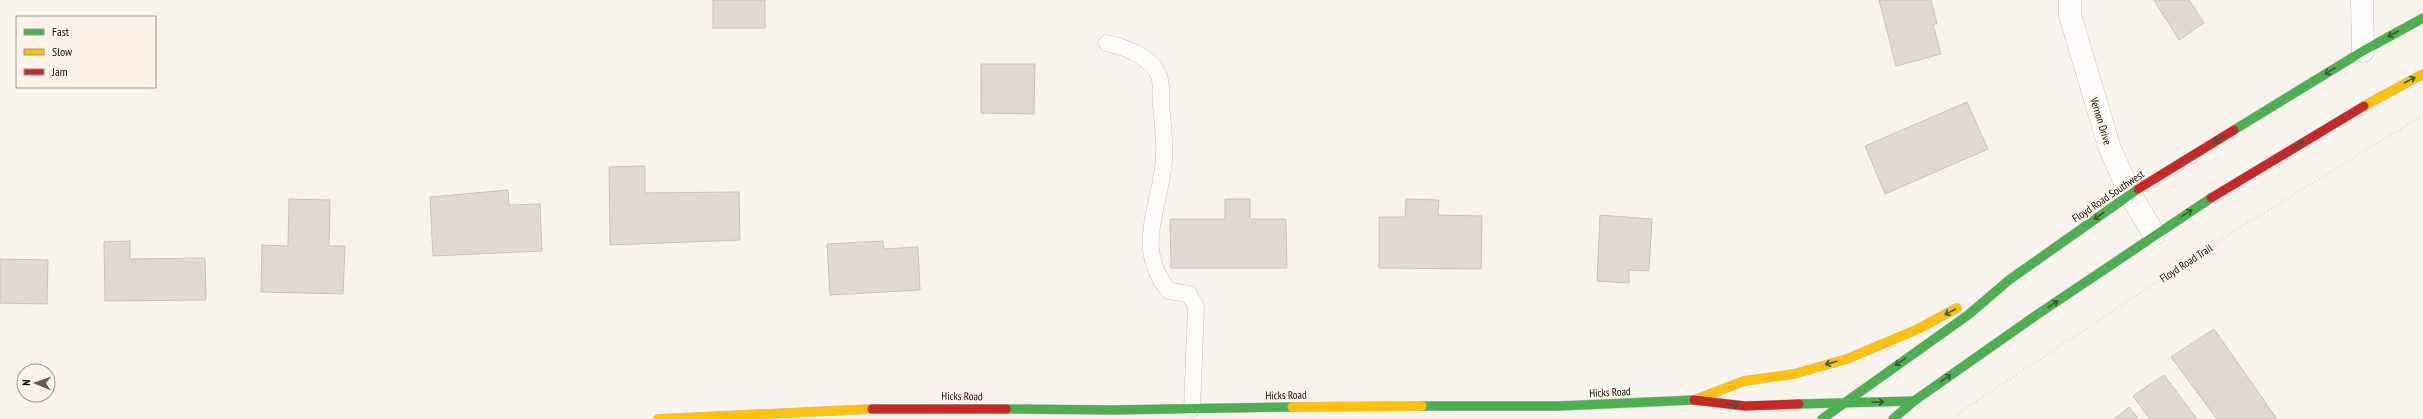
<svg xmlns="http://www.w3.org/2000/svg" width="2423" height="419" font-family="'PT Sans Narrow',sans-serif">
  <rect width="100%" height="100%" fill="#f9f3ed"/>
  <g fill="#e0d9d1" stroke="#c9c2ba">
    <rect x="713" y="0" width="52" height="28"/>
    <polygon points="1879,0 1931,0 1937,24 1933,24 1941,54 1896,66"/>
    <polygon points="2154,0 2189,0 2204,23 2179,40"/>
    <polygon points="981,64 1035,64 1034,114 981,113"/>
    <polygon points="1967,102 1988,149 1885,194 1865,146"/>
    <polygon points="645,166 645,193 739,192 740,240 610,245 609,167"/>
    <polygon points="508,190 509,205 540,204 542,251 433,256 430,197"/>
    <polygon points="289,199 330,200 329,246 345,246 343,294 261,292 262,245 288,246"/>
    <polygon points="1225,199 1250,199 1250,219 1286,219 1287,268 1171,268 1170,219 1225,219"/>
    <polygon points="1406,199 1439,200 1438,215 1482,216 1481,269 1379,268 1379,217 1405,217"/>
    <polygon points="1600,215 1652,219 1649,271 1629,270 1629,283 1597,281"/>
    <polygon points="130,241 130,259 205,258 206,300 105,301 104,242"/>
    <polygon points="883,241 884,249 918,247 920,290 830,295 827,244"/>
    <polygon points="0,259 48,260 47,304 0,303"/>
    <polygon points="2214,329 2277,419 2217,419 2171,357"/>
    <polygon points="2164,375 2197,419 2150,419 2133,396"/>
    <polygon points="2129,407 2138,419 2114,419"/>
  </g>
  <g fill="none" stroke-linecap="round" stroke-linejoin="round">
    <defs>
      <path id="lane" d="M 1107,43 C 1124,47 1152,57 1159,76 C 1162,84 1161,97 1161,106 C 1163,123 1165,141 1164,157 C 1162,205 1132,248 1169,291 L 1189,294 L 1196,307 L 1192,409"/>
      <g id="street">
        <polyline points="2070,0 2070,15 2109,146 2130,194 2154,234"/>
        <polyline points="2362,0 2363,51"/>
      </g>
      <g id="fast">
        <polyline points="2234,130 2363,51 2423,18"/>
        <polyline points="1799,404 1914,401"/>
        <polyline points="1422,406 1560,406 1694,400"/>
        <polyline points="1006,409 1112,410 1292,407"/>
        <polyline points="1822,419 1968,315 2009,280 2138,189"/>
        <polyline points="1893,419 1914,401 2038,314 2211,198"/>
      </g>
      <g id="slow">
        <polyline points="2364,106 2423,74"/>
        <polyline points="1697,399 1744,381 1794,374 1847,359 1918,329 1957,308"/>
        <polyline points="1292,407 1422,406"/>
        <polyline points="658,419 872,409"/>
      </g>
      <g id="jam">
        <polyline points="2138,189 2234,130"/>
        <polyline points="2211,198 2364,106"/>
        <polyline points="1694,400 1745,406 1799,404"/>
        <polyline points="872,409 1006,409"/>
      </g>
    </defs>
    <use href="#lane" stroke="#c8c1b9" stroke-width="17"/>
    <use href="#street" stroke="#c8c1b9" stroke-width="23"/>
    <use href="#fast" stroke="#c8c1b9" stroke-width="10"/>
    <use href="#slow" stroke="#c8c1b9" stroke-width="10"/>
    <use href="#jam" stroke="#c8c1b9" stroke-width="10"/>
    <polyline stroke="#e0dfdd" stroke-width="2.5" stroke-dasharray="1 3" stroke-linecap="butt" points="1955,419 1963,410 2234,231 2423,115"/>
    <use href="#lane" stroke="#fefdfc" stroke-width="16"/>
    <use href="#street" stroke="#fefdfc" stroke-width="22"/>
    <use href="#fast" stroke="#4caf50" stroke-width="9"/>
    <use href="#slow" stroke="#ffc107" stroke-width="9"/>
    <use href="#jam" stroke="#c62828" stroke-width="9"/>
  </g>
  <defs><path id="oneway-shaft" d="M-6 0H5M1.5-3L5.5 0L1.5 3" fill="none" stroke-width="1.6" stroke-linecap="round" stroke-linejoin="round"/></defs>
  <g stroke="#305d2a">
    <use href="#oneway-shaft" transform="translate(2393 34) rotate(152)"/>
    <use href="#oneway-shaft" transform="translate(2330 71) rotate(148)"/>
    <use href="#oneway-shaft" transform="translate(2410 80) rotate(-28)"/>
    <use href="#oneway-shaft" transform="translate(2219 139) rotate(148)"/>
    <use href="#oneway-shaft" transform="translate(2298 145) rotate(-32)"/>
    <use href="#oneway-shaft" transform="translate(2187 213) rotate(-32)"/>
    <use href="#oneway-shaft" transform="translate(2099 216) rotate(144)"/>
    <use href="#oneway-shaft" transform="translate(2053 304) rotate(-35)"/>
    <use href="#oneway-shaft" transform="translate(1950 312) rotate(152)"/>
    <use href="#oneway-shaft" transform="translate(1900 362) rotate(145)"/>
    <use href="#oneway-shaft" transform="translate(1831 363) rotate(164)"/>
    <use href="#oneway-shaft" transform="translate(1946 378) rotate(-35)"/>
    <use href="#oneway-shaft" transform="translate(1878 402) rotate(-1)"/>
    <use href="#oneway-shaft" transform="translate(1733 405) rotate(8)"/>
  </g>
  <g text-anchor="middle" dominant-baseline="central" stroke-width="4" stroke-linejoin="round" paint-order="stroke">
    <g font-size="11" fill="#130b03" stroke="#fef3e8">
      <text transform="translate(2101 121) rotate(73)">Vernon Drive</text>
      <text transform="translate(2108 196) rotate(-34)">Floyd Road Southwest</text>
      <text transform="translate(2186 263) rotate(-33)">Floyd Road Trail</text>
      <text transform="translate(1610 392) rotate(-3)">Hicks Road</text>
      <text transform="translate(1286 395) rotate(-1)">Hicks Road</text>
      <text transform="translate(962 396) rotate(1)">Hicks Road</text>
    </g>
  </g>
  <rect x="16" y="16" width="140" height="72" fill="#fef3e8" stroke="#a0968c"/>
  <rect x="24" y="29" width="20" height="6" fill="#4caf50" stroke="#a0968c"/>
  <text x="52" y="36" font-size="12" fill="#130b03">Fast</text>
  <rect x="24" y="49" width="20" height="6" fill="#ffc107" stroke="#a0968c"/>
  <text x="52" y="56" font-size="12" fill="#130b03">Slow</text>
  <rect x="24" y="69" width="20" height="6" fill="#c62828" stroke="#a0968c"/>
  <text x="52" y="76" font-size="12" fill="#130b03">Jam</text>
  <g transform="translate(36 383) rotate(272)"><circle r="19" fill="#fef3e8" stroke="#a0968c"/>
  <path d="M0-3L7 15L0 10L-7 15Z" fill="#645c55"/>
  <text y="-6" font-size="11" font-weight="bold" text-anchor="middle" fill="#130b03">N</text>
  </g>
</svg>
